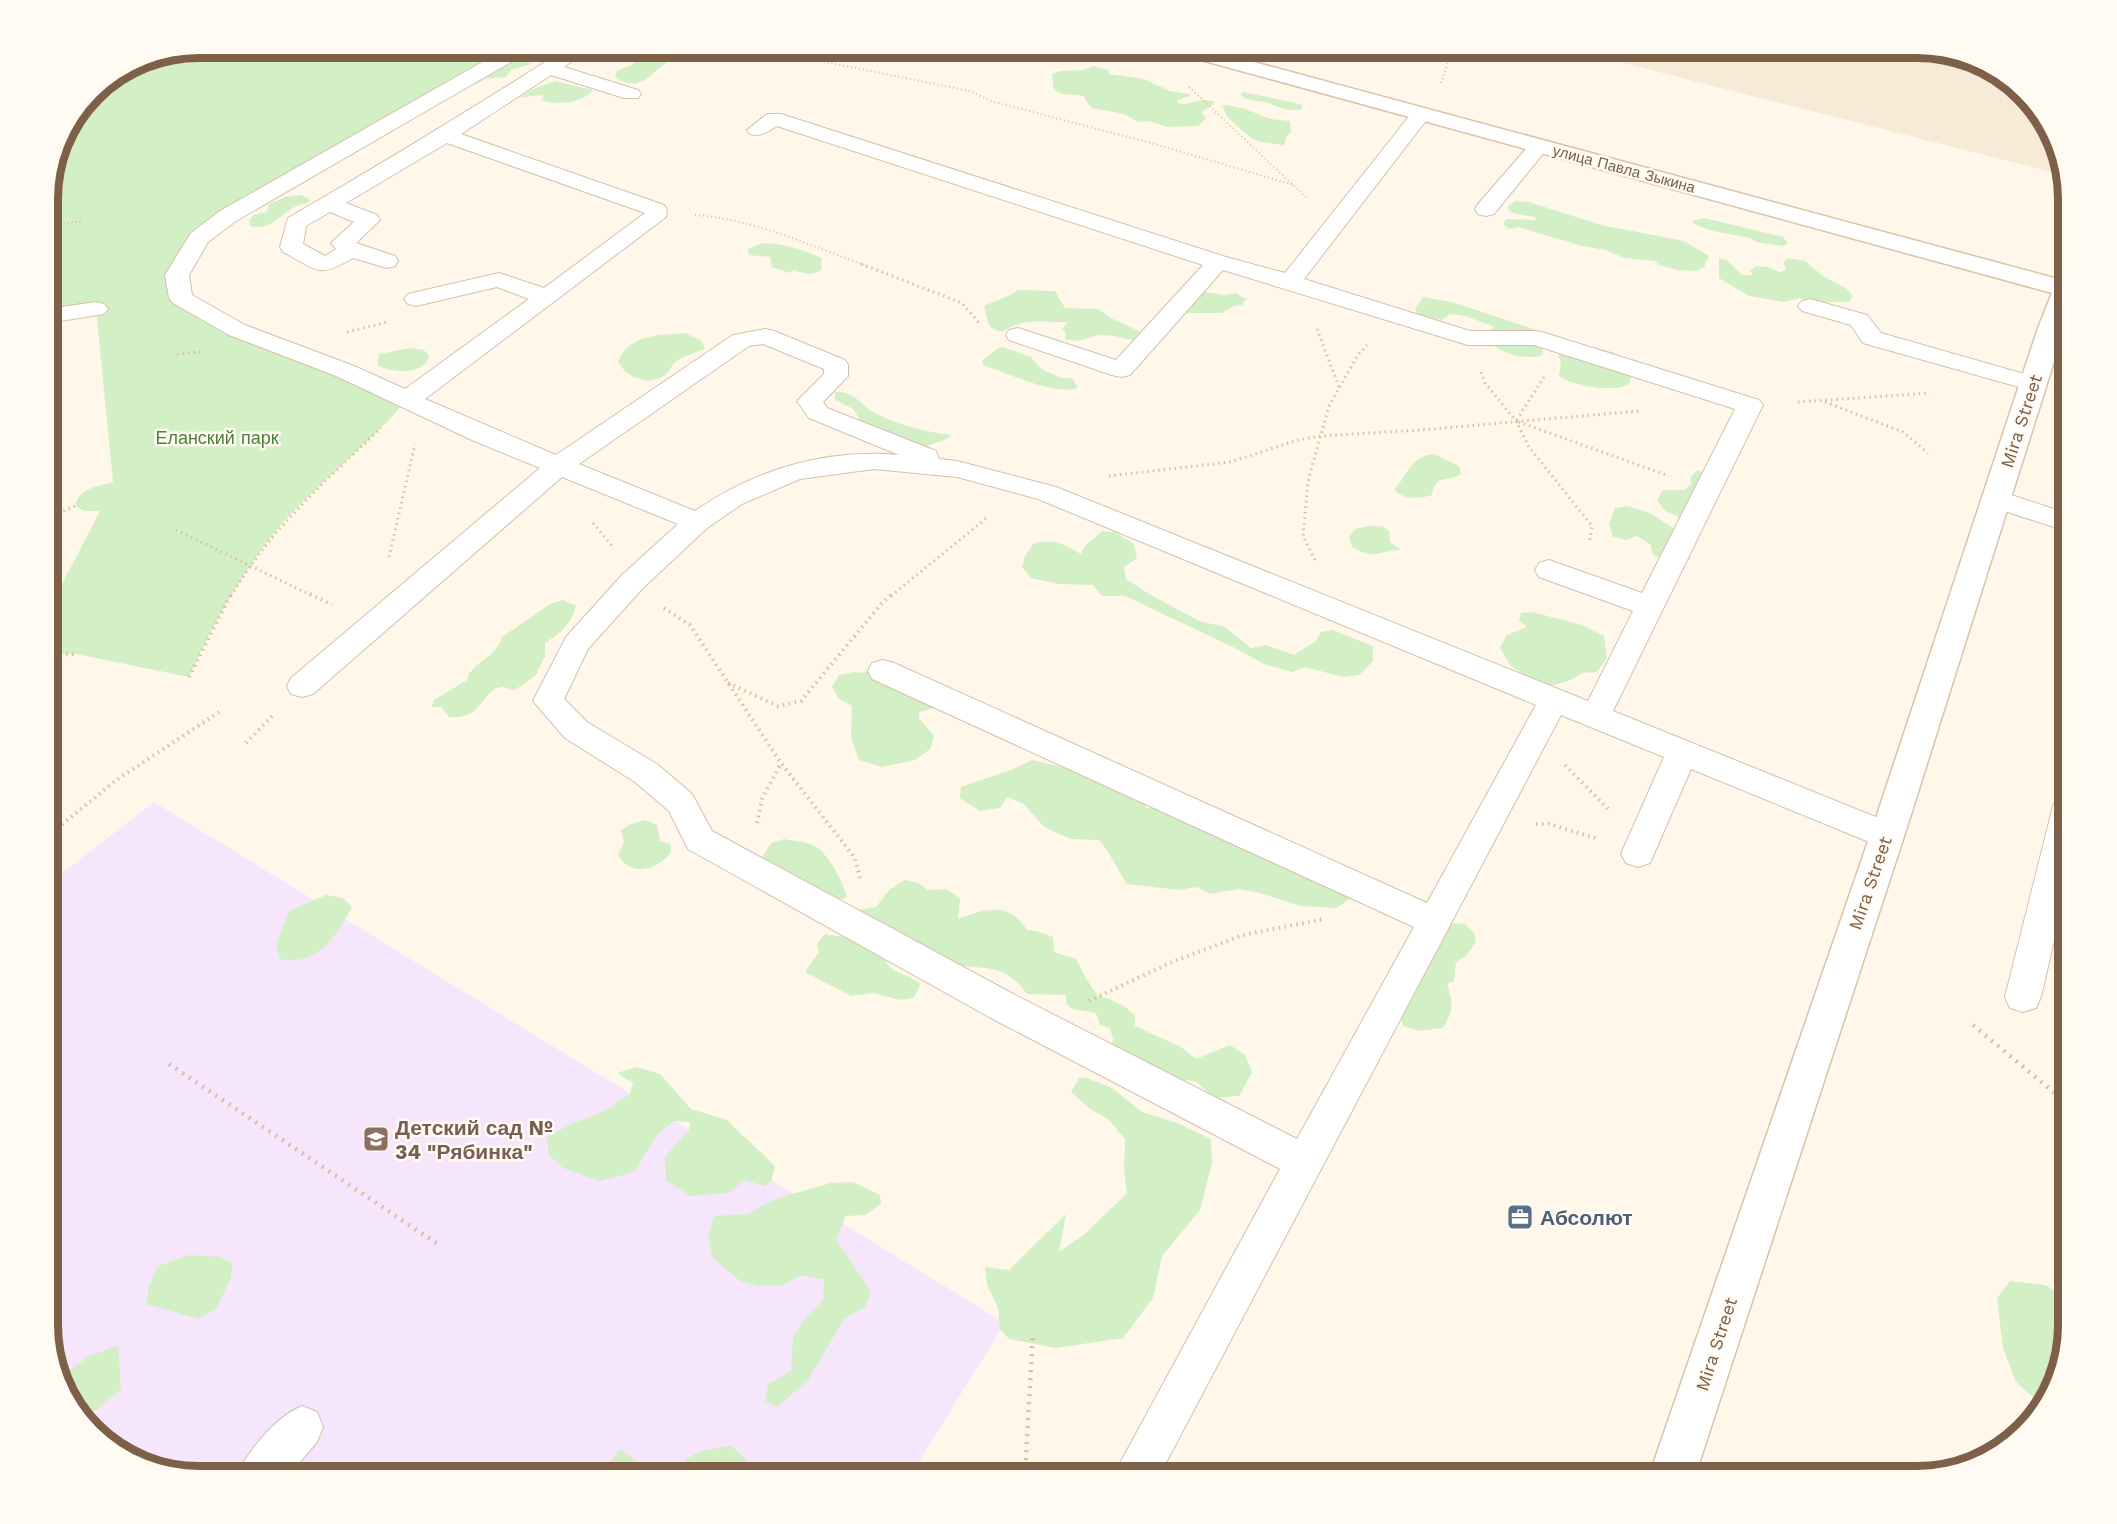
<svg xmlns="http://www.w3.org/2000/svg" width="2117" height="1524" font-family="'Work Sans',sans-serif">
  <rect width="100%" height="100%" fill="#fff8ea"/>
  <polygon fill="#f7ebd7" points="1564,48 1918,48 1966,56 2010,79 2053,132 2063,175"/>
  <polygon fill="#f5e6fc" points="154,802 1005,1323 910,1476 199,1476 151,1468 107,1445 64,1392 48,1334 48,884"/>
  <g fill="#d3efc5">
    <path d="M 199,48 L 521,48 L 199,238 L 181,298 L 407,400 C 370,443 325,477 287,518 C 246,564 214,622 189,677 L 76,654 L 48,655 L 48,611 L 100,511 L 84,511 L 75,506 C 79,488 98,486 113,482 L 96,309 L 48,316 L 48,189 L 63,133 L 99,86 L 142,59 Z"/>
    <polygon points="534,48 564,48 547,52 528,65 511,70 506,77 485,79 477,84 467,86 513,60 523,58 524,54"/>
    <path d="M 660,48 L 690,48 C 683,55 677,56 669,61 C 651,71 642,95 615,77 L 617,71 L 633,64 C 636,54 650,52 660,48 Z"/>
    <path d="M 1093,66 L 1109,70 L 1109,74 L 1144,79 L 1170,91 L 1190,94 L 1190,96 L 1177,100 L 1178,103 L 1185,104 L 1202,100 L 1214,101 L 1214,104 L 1201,112 L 1206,118 L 1198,126 L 1167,127 L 1149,121 L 1138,122 L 1124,114 L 1092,108 L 1086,101 L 1084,96 C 1075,94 1053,97 1053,84 C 1052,80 1053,77 1052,74 C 1065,67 1080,74 1093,66 Z"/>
    <path d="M 555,81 L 593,90 C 584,103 554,106 541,100 L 544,97 L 540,95 L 519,98 L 533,89 Z"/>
    <path d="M 1243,92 L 1296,103 L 1302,105 L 1302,109 C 1285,113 1278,105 1264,102 C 1257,101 1250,100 1244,98 L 1241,95 Z"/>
    <polygon points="1227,105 1245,109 1271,119 1290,121 1291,132 1287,136 1284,145 1260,142 1250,137 1227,117 1222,106"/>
    <path d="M 301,195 L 311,200 C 306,205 299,204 293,208 C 278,217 269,231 250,226 L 249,221 L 253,215 L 267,212 L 269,204 L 285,197 Z"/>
    <polygon points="1515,201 1529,202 1601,225 1684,241 1709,256 1704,267 1696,271 1678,270 1659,265 1655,261 1624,258 1606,250 1582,246 1518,227 1509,229 1503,224 1507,219 1536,220 1534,217 1509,212 1508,206"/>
    <path d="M 1704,218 L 1783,237 L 1788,243 L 1784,246 L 1756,242 L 1751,238 C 1738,235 1699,231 1692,221 Z"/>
    <path d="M 763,243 C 785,244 802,249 821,258 L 822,269 C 813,276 804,274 794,270 L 790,273 L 772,267 L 770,257 L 749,255 L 748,249 Z"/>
    <polygon points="1719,258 1727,260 1742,275 1753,275 1750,271 1756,266 1768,267 1780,272 1786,270 1783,262 1788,258 1805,261 1823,276 1847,289 1853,296 1849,302 1811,302 1800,298 1784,302 1749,296 1719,278"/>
    <path d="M 1018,290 L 1055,291 L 1065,308 L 1098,309 L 1113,319 L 1141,332 L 1137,340 C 1125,340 1114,335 1103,335 C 1088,335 1085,344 1065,339 L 1066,333 L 1062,329 L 1068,322 C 1043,323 1024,316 1003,332 C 985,328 989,322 984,306 C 996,300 1007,298 1018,290 Z"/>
    <polygon points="1206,292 1225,295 1235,293 1246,299 1242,305 1234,306 1222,313 1184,313 1196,293"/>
    <path d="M 1423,297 L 1452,302 L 1555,336 L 1545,341 L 1542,355 C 1521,362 1499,351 1482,338 L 1485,333 L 1495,327 L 1465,316 L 1450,314 L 1442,320 L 1417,315 L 1415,309 Z"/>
    <path d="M 685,333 L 702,341 L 705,349 C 696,353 685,355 678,360 C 671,364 670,373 662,377 C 645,385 625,377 618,361 C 630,334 659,335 685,333 Z"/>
    <path d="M 1003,347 L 1031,357 L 1040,368 L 1052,374 L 1062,378 L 1072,378 L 1078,388 C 1053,396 1008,373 983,365 L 983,360 L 998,348 Z"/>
    <path d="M 1581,347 L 1594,347 L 1615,353 L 1616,363 L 1631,374 L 1630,383 C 1617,394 1572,386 1559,376 L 1561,362 L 1558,355 L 1570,353 Z"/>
    <path d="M 410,348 L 424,350 L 429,356 C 425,376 391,373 377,365 L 379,354 Z"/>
    <path d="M 835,392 C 857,391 859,405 875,413 C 897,425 927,432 952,435 C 943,443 933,442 924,448 L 896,439 L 896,435 L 883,433 L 863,424 L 853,409 L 835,400 Z"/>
    <path d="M 1434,454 L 1459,466 L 1461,474 C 1446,483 1436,473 1432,495 C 1418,499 1405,500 1394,490 C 1407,476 1412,455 1434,454 Z"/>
    <polygon points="1697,470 1704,473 1684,513 1679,517 1665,511 1657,500 1663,490 1684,490 1691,484 1691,477"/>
    <path d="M 1627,506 L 1650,513 L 1681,533 L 1691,559 C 1676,564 1665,562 1652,554 L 1651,545 L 1637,536 L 1626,540 L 1613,537 L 1609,525 L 1615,508 Z"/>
    <path d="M 1370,526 L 1382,526 L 1389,531 L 1390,542 L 1401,550 C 1378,551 1374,560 1352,547 L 1349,537 L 1355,529 Z"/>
    <path d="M 1102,531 L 1115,532 L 1134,544 L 1137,558 L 1124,567 L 1126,579 L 1149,594 L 1199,621 L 1225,627 L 1251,648 L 1266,645 L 1294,655 L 1316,641 L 1321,632 L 1332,630 L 1373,646 L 1373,661 L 1359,675 L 1343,677 L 1305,667 L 1292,672 L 1264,664 L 1235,648 L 1125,596 L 1102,596 L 1093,585 L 1059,584 L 1031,578 L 1022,567 L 1025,556 L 1033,544 C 1055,538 1062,544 1081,554 L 1085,546 Z"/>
    <path d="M 563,600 L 576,606 C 572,624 561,633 545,643 L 545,656 L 536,675 L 515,690 C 510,689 505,687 501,687 C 482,690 483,720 449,717 L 441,707 L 432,707 L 434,700 L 467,680 C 471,662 496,658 502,637 L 550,604 Z"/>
    <polygon points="1532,612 1579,624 1604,636 1607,658 1597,672 1582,673 1573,679 1555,685 1535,686 1528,677 1511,666 1500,648 1507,635 1527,627 1519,621 1521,613"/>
    <polygon points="877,662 973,717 960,721 939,707 919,712 919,718 934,736 930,749 915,760 882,767 859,760 851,737 852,706 839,699 832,687 839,675 854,672 864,673"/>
    <path d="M 1032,760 L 1066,768 L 1081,760 L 1142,788 L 1146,808 L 1161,808 L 1347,888 L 1350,899 L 1336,908 L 1300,906 L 1260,893 L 1239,889 L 1210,894 L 1196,887 L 1179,890 L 1127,884 C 1117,869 1111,854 1099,840 L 1071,839 L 1044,827 L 1024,804 L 1007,797 L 1000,808 L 980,811 L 960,798 L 961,787 L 1011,770 Z"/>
    <path d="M 645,820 L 657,825 L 660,841 L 671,844 L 671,852 C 658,870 631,878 618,855 L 624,842 L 621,830 L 629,825 Z"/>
    <path d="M 784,839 C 792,841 804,841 813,845 C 827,851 844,883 847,897 L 835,903 L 770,869 L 763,856 L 771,843 Z"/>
    <path d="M 905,880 L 918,883 L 928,890 L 946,889 L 960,898 L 958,919 C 984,909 1010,901 1027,930 L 1037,931 L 1053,937 L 1054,952 L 1076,959 L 1087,980 L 1098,996 C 1112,999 1125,1005 1135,1015 L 1135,1026 L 1181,1047 L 1196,1059 L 1230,1045 L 1245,1055 L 1252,1072 L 1239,1096 L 1215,1098 L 1195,1081 L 1180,1080 L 1111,1050 L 1113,1039 L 1110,1028 L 1100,1025 L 1096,1013 L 1072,1009 L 1066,1003 L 1066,995 L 1027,994 C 1000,957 979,974 945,961 C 913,949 883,931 853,916 L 858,910 L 876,907 L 889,890 Z"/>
    <path d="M 326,895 L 343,898 L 352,907 C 337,936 316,967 280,959 L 276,944 L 289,911 Z"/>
    <path d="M 1451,923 L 1465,924 L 1474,933 L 1476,942 L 1466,956 L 1456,962 L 1454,981 L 1447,984 C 1454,1002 1453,1012 1443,1028 L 1419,1031 L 1403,1026 L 1399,1012 L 1431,927 Z"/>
    <path d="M 825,934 C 842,938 865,935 879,949 C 884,954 885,963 891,968 C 900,975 911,975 920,984 L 914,998 L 899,1000 L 874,993 L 851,996 L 805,972 L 819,952 L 817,944 Z"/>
    <polygon points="637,1067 660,1074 691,1109 727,1120 775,1166 771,1181 765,1186 744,1180 729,1193 690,1196 666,1180 665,1157 689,1130 690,1122 674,1121 657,1135 634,1172 600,1181 563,1168 549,1155 547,1137 571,1124 605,1111 630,1094 633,1083 617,1073"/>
    <polygon points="1079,1078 1087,1078 1112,1088 1142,1112 1177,1123 1211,1139 1212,1163 1200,1210 1162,1256 1153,1298 1123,1338 1056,1348 1009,1339 1000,1329 998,1308 987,1285 985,1267 1009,1270 1066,1214 1059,1252 1086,1233 1127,1193 1124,1171 1125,1139 1109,1120 1089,1108 1071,1092"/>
    <polygon points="853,1182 880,1195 881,1204 865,1215 846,1216 836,1239 871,1292 866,1306 844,1319 808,1380 777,1407 765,1401 768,1384 791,1371 793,1336 806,1317 823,1301 824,1280 801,1275 782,1285 759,1286 740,1281 713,1258 708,1238 714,1216 748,1214 775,1199 831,1183"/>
    <polygon points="2069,1186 2069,1255 2062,1240 2058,1201"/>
    <polygon points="189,1255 220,1257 233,1264 230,1280 216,1309 199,1319 146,1304 149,1285 158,1266"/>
    <polygon points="2010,1281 2045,1285 2069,1298 2069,1325 2061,1374 2042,1409 2042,1405 2016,1382 2003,1348 1997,1298"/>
    <polygon points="118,1345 121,1389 86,1418 64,1392 60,1377 89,1356"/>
    <path d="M 731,1446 L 746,1459 L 744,1476 L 675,1476 C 687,1450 705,1450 731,1446 Z"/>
    <polygon points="620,1449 659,1476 600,1476"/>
  </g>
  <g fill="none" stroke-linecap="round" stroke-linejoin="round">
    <defs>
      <g id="lane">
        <path d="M 507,48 L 531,48 L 528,52 L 236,221 L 208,242 L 189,275 L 192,295 L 245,325 L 354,366 L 405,389 L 529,299 L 497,287 L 416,306 L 408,304 L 404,299 L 408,294 L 499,273 L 544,288 L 645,213 L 447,143 L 346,203 L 377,215 L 380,220 L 356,243 L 395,256 L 398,261 L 395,266 L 387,268 L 353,258 C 317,279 318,270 283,252 L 280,247 L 288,218 C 381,164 475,107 567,48 L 590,48 L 564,67 L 638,90 L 641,94 L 638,98 L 624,98 L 551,75 L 461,134 L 664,205 L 667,210 L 666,217 L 425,399 L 556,455 L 733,335 L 765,329 L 774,331 L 845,360 L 848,365 L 848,376 L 823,402 L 827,408 L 936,451 L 939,459 L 957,461 L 1056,487 L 1588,701 L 1633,611 L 1539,577 L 1535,570 L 1539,563 L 1549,560 L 1642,593 L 1735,409 L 1534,345 L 1468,345 L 1223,270 L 1130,375 L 1121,377 L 1112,375 L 1009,340 L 1006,335 L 1009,330 L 1018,328 L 1116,360 L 1203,265 L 777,126 C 767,132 761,137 750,134 L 747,130 L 767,114 L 781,114 L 1226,257 L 1285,273 L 1414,110 L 1428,110 L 1431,114 L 1428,118 L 1304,279 L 1470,331 L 1536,331 L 1545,333 L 1759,400 L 1763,405 L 1613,711 L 1898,826 L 1902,835 L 1898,844 L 1886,848 L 1874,844 L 1691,769 L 1650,863 L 1638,867 L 1626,863 L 1621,854 L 1664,757 L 1561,715 L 1159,1476 L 1113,1476 L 1280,1169 L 989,1017 L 688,849 L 669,811 L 635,782 L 565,738 L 533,701 L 566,637 L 622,575 L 678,524 L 562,477 L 313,694 L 302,697 L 291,694 L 287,686 L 291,678 L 540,468 L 474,441 L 336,376 L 229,335 L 173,303 L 169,298 L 165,275 L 191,233 L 220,211 ZM 330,212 L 354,222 L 331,243 L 336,249 L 325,256 L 303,244 L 306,226 ZM 763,344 L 824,369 L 824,374 L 797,401 L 809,418 L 899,455 C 826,448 754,470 695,511 L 579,464 L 749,346 ZM 874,469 L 957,477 L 1038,499 L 1536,705 L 1427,903 L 894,663 L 883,660 L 872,663 L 868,671 L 872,679 L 1414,927 L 1297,1139 L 1015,995 L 712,831 L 692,794 L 657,764 L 587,722 L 564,699 L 588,649 L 642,589 L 707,528 L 742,504 L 800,479 Z"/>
        <polygon points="1539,140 1546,142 1549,146 1546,150 1494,214 1486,216 1478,214 1475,209 1478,204 1532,142"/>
        <polygon points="1810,299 1867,315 1881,333 2042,379 2045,384 2042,389 2033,391 1863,343 1851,325 1802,311 1798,306 1802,301"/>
        <polygon points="96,302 104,304 108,309 104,314 48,323 48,309"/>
        <polygon points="1996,490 2069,514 2069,532 1986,505 1983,499 1986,493"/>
        <polygon points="2069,794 2069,875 2041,997 2036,1008 2023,1012 2010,1008 2005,997 2053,806 2058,797"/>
        <path d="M 302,1406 L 317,1412 L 323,1427 L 317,1442 L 288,1476 L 237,1476 C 247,1451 277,1416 302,1406 Z"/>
      </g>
      <polygon id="secondary" points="1169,48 1202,48 2069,282 2069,314 1908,824 1695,1476 1649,1476 1874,824 2038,328 2052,293 1172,52"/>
    </defs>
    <use href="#lane" stroke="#d4c1ad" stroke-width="2"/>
    <use href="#secondary" stroke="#d9c3ac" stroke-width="3"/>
    <g stroke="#debca0" stroke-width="2" stroke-dasharray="1 3" stroke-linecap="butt">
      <polyline points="757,48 970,91 991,101 1158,145 1294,185"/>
      <polyline points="1441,83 1448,62 1447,55 1453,48"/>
      <polyline points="1189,87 1308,199"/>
      <path d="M 695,215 C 754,219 810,246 865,265"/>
      <polyline points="48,226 83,221"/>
    </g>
    <g stroke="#debca0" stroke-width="3" stroke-dasharray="1.5 4" stroke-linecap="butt">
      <polyline points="861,264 962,303 980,324"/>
      <polyline points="1317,329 1339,387"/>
      <polyline points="347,332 387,322"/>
      <polyline points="177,354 200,352"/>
      <polyline points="1481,372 1485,383 1516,421 1529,447 1592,526 1589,544"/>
      <polyline points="1544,377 1516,421 1669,476"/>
      <polyline points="1798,402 1930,393"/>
      <polyline points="1825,402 1903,432 1928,453"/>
      <polyline points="1109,476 1230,462 1298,440 1320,436 1420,430 1639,411"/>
      <polyline points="48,517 75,506"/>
      <polyline points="593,523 613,547"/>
      <polyline points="176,530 313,596"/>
      <polyline points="389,557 415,444"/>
      <polyline points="1315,560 1303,536 1308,481 1329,406 1358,355 1367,345"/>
      <path d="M 231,596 C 270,529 326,481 381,428"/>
      <polyline points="891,596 989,516"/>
    </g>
    <g stroke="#debca0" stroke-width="4" stroke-dasharray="1.5 4.5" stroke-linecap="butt">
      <polyline points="310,594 332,605"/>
      <polyline points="664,608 690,625 781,763 855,858 860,878"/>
      <polyline points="48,655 76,654"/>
      <polyline points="189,677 231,594"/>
      <polyline points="728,683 778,706 801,701 882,603 892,594"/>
      <polyline points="246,743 274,714"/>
      <polyline points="1565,765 1610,811"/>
      <polyline points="757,823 762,799 781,763"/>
      <polyline points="1536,824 1549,824 1599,839"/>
      <polyline points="48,836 115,781 219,712"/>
      <polyline points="1089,1001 1172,962 1243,935 1324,919"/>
    </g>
    <g stroke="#debca0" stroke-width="4.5" stroke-dasharray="2 6" stroke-linecap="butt">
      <polyline points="1973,1025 2069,1105"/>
      <polyline points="169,1064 439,1245"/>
      <polyline points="1025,1476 1033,1332"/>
    </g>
    <use href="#lane" fill="#fff" fill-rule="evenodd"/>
    <use href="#secondary" fill="#fff" fill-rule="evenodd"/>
  </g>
  <defs>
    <symbol id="school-square" viewBox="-11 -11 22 22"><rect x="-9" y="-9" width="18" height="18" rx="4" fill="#8d6e63" stroke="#fffbf2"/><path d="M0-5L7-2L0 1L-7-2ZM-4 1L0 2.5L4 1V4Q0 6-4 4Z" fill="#fff"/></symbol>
    <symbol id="office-square" viewBox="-11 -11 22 22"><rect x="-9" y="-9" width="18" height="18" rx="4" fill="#5c6f8a" stroke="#fffbf2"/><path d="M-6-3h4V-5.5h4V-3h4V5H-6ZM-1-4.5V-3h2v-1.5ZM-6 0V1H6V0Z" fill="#fff"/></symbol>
  </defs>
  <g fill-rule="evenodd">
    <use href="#school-square" x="361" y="1124" width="30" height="30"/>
    <use href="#office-square" x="1505" y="1202" width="30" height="30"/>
  </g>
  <g text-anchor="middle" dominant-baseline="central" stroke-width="5" stroke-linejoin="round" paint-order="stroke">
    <g font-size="15" fill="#7e5f48" stroke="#fffbf2">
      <text transform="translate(1624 169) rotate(15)">улица Павла Зыкина</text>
    </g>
    <g font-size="18" fill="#7e5f48" stroke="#fffbf2">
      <text transform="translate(2021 421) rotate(-72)">Mira Street</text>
      <text transform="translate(1870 883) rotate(-71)">Mira Street</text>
      <text transform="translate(1716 1344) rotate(-72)">Mira Street</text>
    </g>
    <g font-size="18" fill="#4b7f3c" stroke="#fffbf2">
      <text x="217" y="437">Еланский парк</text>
    </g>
    <g font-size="21" font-weight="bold" fill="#785e54" stroke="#fffbf2" text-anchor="start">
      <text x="395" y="1127">Детский сад №<tspan x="395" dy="24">34 "Рябинка"</tspan></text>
    </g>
    <g font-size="21" font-weight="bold" fill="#4e5e75" stroke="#fffbf2" text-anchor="start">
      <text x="1540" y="1217">Абсолют</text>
    </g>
  </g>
  <path d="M0 0H2117V1524H0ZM199 58H1917A141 141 0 0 1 2058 199V1325A141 141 0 0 1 1917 1466H199A141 141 0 0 1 58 1325V199A141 141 0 0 1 199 58Z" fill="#fffbf2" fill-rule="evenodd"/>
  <path fill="none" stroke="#7e5f48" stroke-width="8" d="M199 58H1917A141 141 0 0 1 2058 199V1325A141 141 0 0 1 1917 1466H199A141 141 0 0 1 58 1325V199A141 141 0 0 1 199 58Z"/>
</svg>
